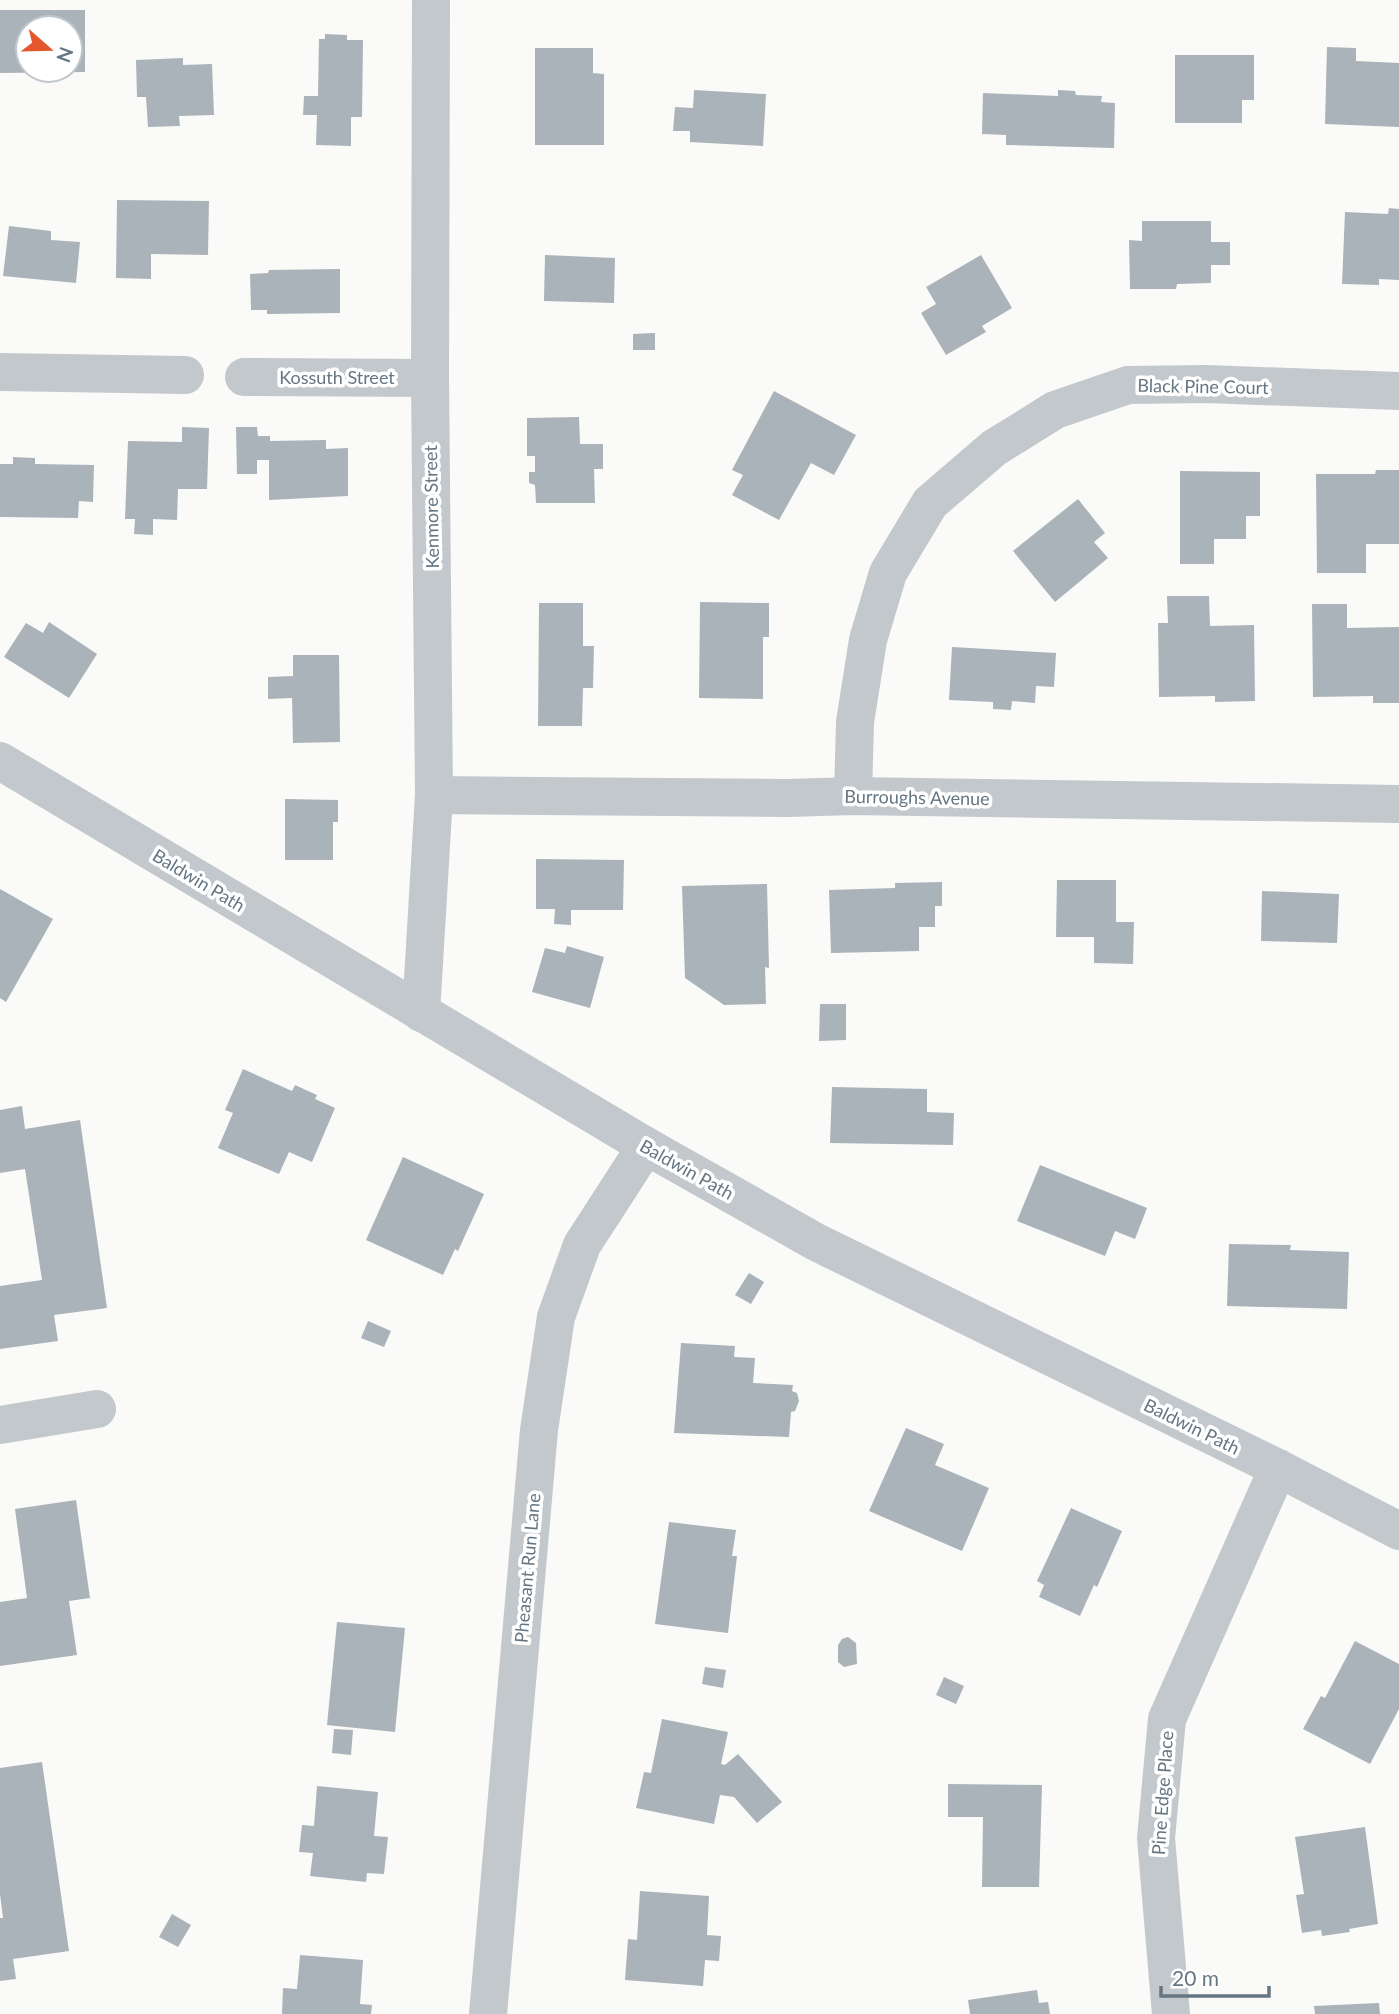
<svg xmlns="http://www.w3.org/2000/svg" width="1399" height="2014" font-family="Lato,sans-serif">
  <rect width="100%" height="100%" fill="#fafaf8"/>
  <g fill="#aab3b9" fill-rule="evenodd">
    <path d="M 0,10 L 85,10 L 85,72 L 0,73 ZM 28,28 L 70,28 L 70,70 L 28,70 Z"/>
    <polygon points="325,34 347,35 347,40 363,40 362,117 351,117 351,146 316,145 317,115 303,115 304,96 318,96 319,39 325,39"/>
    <polygon points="1327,47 1356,48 1356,61 1399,63 1399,127 1325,124"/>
    <polygon points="535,48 593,48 593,73 604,74 604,145 535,145"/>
    <polygon points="1175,55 1254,55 1254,100 1242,100 1242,123 1175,123"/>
    <polygon points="183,58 183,65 212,64 214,115 179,116 180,126 148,127 146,97 137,97 136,60"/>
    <polygon points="694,90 766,94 763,146 690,142 690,131 673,131 675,107 693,108"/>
    <polygon points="1058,90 1075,91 1076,95 1102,96 1101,102 1115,103 1114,148 1006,145 1006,135 982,134 983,93 1058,96"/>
    <polygon points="117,200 209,201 208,255 151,254 151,279 116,278"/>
    <polygon points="1389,208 1399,209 1399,280 1379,279 1379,285 1342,284 1345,212 1388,214"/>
    <polygon points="1142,221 1211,221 1211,242 1230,242 1230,265 1211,265 1211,283 1177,284 1176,289 1130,289 1129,240 1142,241"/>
    <polygon points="9,226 51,231 51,240 80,242 76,283 3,276"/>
    <polygon points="545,255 615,258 614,303 544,301"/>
    <polygon points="981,255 1012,308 982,326 986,332 946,355 921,313 936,304 926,287"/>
    <polygon points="340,269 340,313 267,314 267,310 251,310 250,274 268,273 269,270"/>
    <polygon points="655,333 655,350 633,350 633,334"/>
    <polygon points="774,391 856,435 834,475 811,463 779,520 732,495 743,475 732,470"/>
    <polygon points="579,417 580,444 603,444 603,469 594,469 595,503 536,503 535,485 529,483 529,472 535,472 535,456 527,456 527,418"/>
    <polygon points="182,427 209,428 207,489 178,489 177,520 153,519 153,535 134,534 135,519 125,519 128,441 182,442"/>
    <polygon points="236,427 257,427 258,436 270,436 270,441 326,440 326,449 348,448 348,496 269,500 269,460 257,460 257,474 237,474"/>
    <polygon points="13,457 35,458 35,464 94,465 93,502 79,501 78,518 0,517 0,464 13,464"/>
    <polygon points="1376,470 1399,470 1399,544 1366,544 1366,573 1317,573 1316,474 1375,474"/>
    <polygon points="1180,471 1260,472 1260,516 1246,516 1246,539 1214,539 1214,564 1180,564"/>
    <polygon points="1078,499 1105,533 1094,542 1108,558 1055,602 1013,551"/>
    <polygon points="1167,596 1209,596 1210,626 1254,625 1255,701 1215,702 1215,696 1159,697 1158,623 1168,623"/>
    <polygon points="700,602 769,603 769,637 763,637 763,699 699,698"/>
    <polygon points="539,603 583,603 583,646 594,646 593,688 583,688 582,726 538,726"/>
    <polygon points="1312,604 1347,604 1347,628 1399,627 1399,703 1373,703 1373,696 1313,697"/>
    <polygon points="49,622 97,654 69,698 4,657 26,623 43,633"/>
    <polygon points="952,647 1056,653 1054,687 1036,686 1035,703 1012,701 1011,710 993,709 993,702 949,700"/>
    <polygon points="293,655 339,655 340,742 293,743 292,698 268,699 268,677 293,676"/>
    <polygon points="285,799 338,800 338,822 333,822 333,860 285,860"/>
    <polygon points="536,859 624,860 623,910 571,910 571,925 554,924 555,909 536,909"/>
    <polygon points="1057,880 1116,880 1116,922 1134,922 1133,964 1094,963 1094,937 1056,937"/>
    <polygon points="942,882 942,906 935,906 935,927 919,927 919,951 831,953 829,890 895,888 895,883"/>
    <polygon points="767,884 769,968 765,967 766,1004 724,1005 685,978 682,886"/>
    <polygon points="0,889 53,919 6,1002 0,998"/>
    <polygon points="1262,891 1339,894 1337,943 1261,941"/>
    <polygon points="567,946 604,957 590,1008 532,992 545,948 565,953"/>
    <polygon points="820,1004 846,1004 846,1040 819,1041"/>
    <polygon points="243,1069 292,1091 295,1085 317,1095 315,1099 335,1108 312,1162 289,1152 279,1174 218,1148 233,1113 225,1110"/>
    <polygon points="832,1087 927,1089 927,1112 954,1113 953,1145 830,1143"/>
    <polygon points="22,1106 25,1129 80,1120 107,1308 54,1315 58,1341 0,1349 0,1286 42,1280 25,1169 0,1173 0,1110"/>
    <polygon points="403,1157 484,1194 458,1251 455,1249 443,1275 366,1240"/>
    <polygon points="1040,1165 1147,1208 1135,1239 1115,1231 1105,1256 1017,1221"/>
    <polygon points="1229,1244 1291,1245 1290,1250 1349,1252 1347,1309 1227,1306"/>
    <polygon points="749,1273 764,1282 751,1304 735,1295"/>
    <polygon points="368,1321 391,1331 384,1347 361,1338"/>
    <polygon points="681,1343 735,1346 734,1357 755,1358 753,1383 793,1385 792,1391 797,1393 799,1401 795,1411 791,1412 789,1437 674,1433"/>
    <polygon points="906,1428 944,1444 935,1465 989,1488 962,1551 869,1511"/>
    <polygon points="76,1500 90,1598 69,1601 77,1655 0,1666 0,1602 27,1598 15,1509"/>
    <polygon points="1071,1508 1122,1531 1097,1587 1094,1585 1080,1616 1039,1597 1044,1585 1037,1581"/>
    <polygon points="669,1522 736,1530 732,1556 737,1556 728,1633 655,1624"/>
    <polygon points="337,1622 405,1628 395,1732 327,1725"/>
    <polygon points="848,1637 856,1643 857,1664 844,1667 838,1662 838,1645 842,1639"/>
    <polygon points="1355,1641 1399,1664 1399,1709 1370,1764 1303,1729 1321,1696 1325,1698"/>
    <polygon points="705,1667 726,1670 723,1688 702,1684"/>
    <polygon points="944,1677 964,1686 956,1704 936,1695"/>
    <polygon points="662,1719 728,1732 721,1764 725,1765 738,1754 782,1802 757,1823 734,1797 720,1795 714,1824 636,1808 644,1772 651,1773"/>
    <polygon points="334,1729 353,1730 351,1755 332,1753"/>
    <polygon points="42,1762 69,1951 13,1959 16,1979 0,1981 0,1918 3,1918 0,1894 0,1768"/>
    <polygon points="948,1784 1042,1785 1039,1887 982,1887 983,1817 948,1817"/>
    <polygon points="317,1786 378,1792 374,1836 388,1837 384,1874 367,1873 366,1882 310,1876 313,1853 299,1852 302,1825 314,1826"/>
    <polygon points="1365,1827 1378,1924 1349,1929 1350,1932 1322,1936 1321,1930 1302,1933 1296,1895 1304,1894 1295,1837"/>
    <polygon points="640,1891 709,1896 707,1935 721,1936 719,1961 705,1960 703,1986 625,1980 628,1939 637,1940"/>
    <polygon points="172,1914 191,1925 178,1947 159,1937"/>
    <polygon points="300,1955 363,1960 360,2004 372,2005 371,2014 282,2014 283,1988 297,1989"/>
    <polygon points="1037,1990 1039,2003 1048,2002 1050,2014 970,2014 968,2000"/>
    <polygon points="1379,2003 1380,2014 1315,2014 1314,2006"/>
  </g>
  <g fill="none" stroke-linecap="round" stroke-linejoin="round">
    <g stroke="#c3c8cc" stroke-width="38">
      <polyline points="0,372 185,375"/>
      <polyline points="244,377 430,378"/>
      <polyline points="0,761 646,1146 816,1242 1278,1468 1399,1531"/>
      <polyline points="434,795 787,798 853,796 1399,804"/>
      <polyline points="853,796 855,722 868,640 888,573 930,503 994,448 1055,410 1128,385 1206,384 1399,391"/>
      <polyline points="421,1013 434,795 430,378 431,0"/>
      <polyline points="0,1425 97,1409"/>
      <polyline points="488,2014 539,1430 556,1317 582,1245 646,1146"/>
      <polyline points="1171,2014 1156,1838 1167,1719 1278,1468"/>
    </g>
  </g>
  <g text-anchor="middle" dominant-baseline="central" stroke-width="7" stroke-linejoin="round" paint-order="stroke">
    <g font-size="18" fill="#657683" stroke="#fff">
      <text x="337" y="377">Kossuth Street</text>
      <text transform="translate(1203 386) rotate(1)">Black Pine Court</text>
      <text transform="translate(431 507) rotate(-91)">Kenmore Street</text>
      <text transform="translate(917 797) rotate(1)">Burroughs Avenue</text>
      <text transform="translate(199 880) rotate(31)">Baldwin Path</text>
      <text transform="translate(687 1169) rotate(29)">Baldwin Path</text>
      <text transform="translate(1192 1426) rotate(26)">Baldwin Path</text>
      <text transform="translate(527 1568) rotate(-85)">Pheasant Run Lane</text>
      <text transform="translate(1162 1793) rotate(-86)">Pine Edge Place</text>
    </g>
  </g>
  <g transform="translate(49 49) rotate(110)"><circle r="33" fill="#ffffff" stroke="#c1c8cd" stroke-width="2"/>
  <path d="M0-5L12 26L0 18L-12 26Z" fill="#e4572e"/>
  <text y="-10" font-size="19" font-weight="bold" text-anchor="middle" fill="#657683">N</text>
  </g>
  <path d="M1161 1986v10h108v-10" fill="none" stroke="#657683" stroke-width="3.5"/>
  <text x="1172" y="1986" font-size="21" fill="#657683" stroke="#ffffff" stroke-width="5" paint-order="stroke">20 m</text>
</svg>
